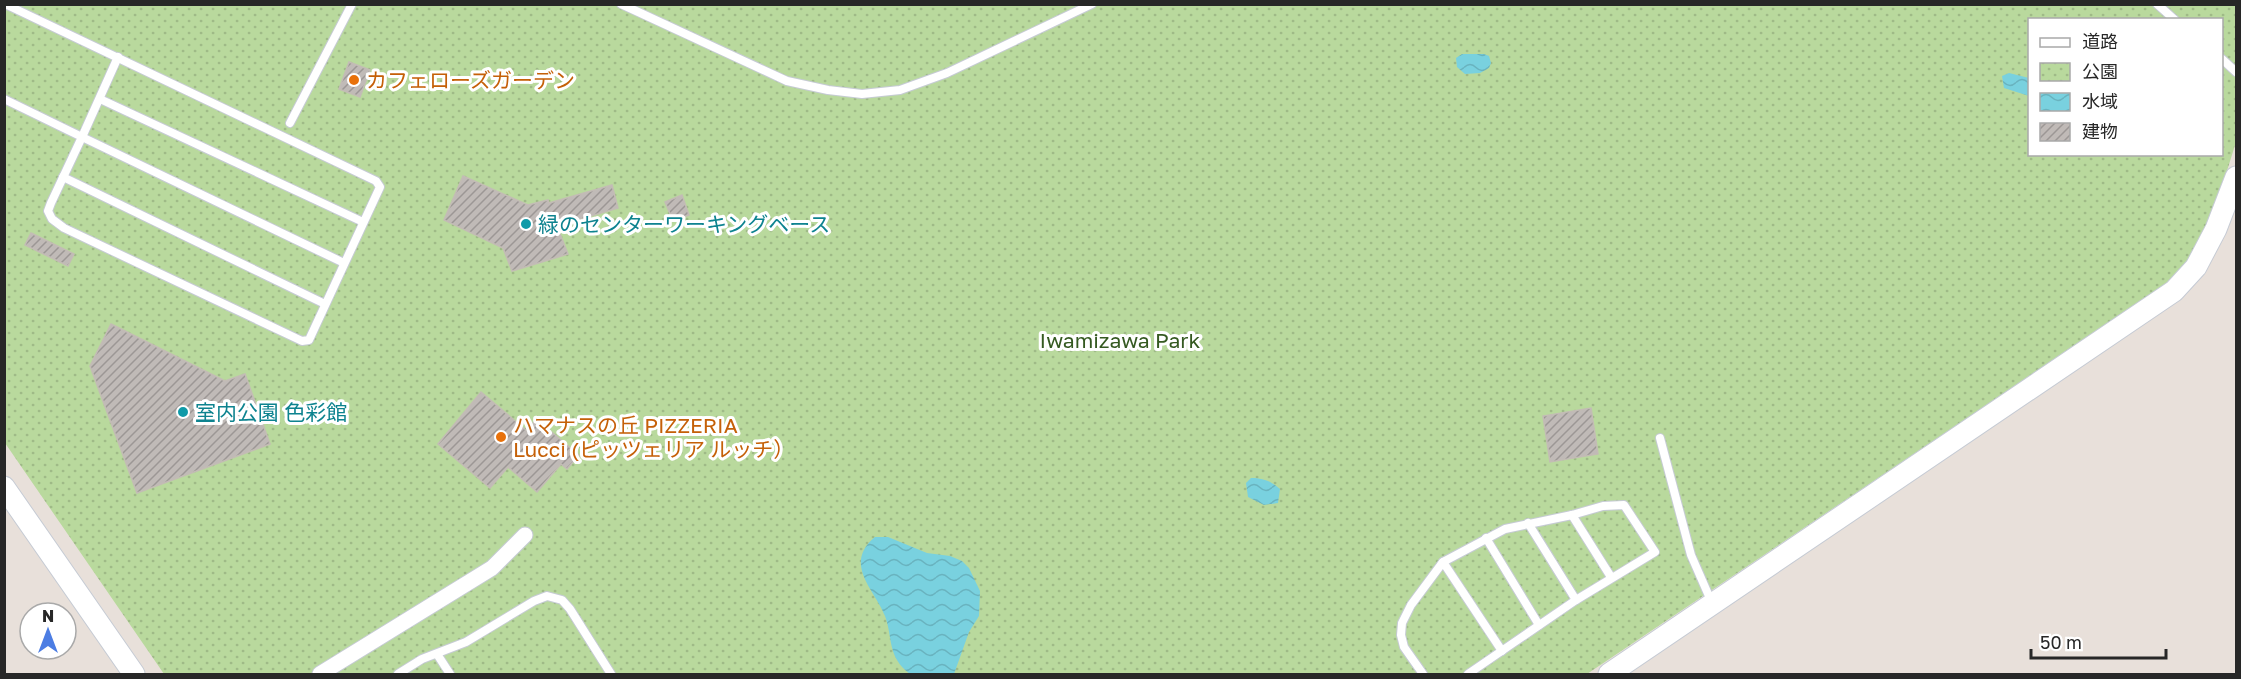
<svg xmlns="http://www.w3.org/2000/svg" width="2241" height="679" font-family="'Golos Text','Noto Sans JP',sans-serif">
  <defs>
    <pattern id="park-dots" width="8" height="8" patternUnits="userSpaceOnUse" patternTransform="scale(1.5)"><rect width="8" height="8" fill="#b9d99d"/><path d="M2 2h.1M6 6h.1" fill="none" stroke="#9fba87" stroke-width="1.8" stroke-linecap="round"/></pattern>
    <pattern id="water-waves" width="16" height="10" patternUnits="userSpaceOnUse" patternTransform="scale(1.5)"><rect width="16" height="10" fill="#79d1df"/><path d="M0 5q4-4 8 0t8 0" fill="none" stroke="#69b3bf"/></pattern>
    <pattern id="building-hatch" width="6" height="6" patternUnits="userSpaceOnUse" patternTransform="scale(1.5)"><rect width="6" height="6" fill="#c0bab7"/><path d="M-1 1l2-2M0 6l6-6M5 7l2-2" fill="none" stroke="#9c9795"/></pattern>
  </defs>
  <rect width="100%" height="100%" fill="#e8e0da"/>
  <path fill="url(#park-dots)" fill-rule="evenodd" d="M 4,5 L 2236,5 L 2236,142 L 2211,222 L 2177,277 L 1587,674 L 164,674 L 5,443 ZM 2030,20 L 2222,20 L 2222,154 L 2030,154 Z"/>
  <g fill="url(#water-waves)">
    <polygon points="1462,54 1484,54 1489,56 1491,63 1489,68 1480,73 1465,74 1457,67 1456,58"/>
    <polygon points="2009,73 2029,78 2029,96 2004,88 2002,76"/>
    <path d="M 1251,478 C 1263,478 1271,481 1280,489 L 1278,503 L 1264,505 L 1248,497 L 1246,483 Z"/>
    <path d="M 875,537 L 888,537 L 927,553 L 950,556 L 962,561 L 969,568 L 980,591 L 979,616 L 969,632 L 954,674 L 910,674 C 887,657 893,638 885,616 C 876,591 842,564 875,537 Z"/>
  </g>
  <g fill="url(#building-hatch)" stroke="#c3bcb5" stroke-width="1.5">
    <polygon points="349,62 370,70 360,97 339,89"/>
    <polygon points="463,176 528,205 548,200 549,203 612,185 618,208 557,226 568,254 512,271 503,248 444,220"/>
    <polygon points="682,195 689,215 673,221 665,202"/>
    <polygon points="31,233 74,254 68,266 25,245"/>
    <polygon points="111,324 225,381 245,374 270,444 137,493 90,366"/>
    <polygon points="481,392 527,431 536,419 579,455 567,469 561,464 537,492 508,467 490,488 438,444"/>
    <polygon points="1591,408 1598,454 1550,462 1543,416"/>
  </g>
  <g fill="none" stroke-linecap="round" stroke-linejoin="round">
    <defs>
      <g id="lane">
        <polyline points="621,4 787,81 828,90 862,94 900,90 947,73 1092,4"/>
        <polyline points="2157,4 2175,20"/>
        <polyline points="118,57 82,137 344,263"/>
        <polyline points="2222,59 2236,72"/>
        <polyline points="4,99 82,137 51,203 48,211 52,219 64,228 302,341 309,340 380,187 376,181 5,4"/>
        <polyline points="100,99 363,222"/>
        <polyline points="290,123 352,4"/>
        <polyline points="63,177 325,304"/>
        <polyline points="1660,438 1691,555 1712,603"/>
        <polyline points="1572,515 1611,577"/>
        <polyline points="1528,523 1576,600"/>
        <polyline points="1486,538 1539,625"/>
        <polyline points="1443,562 1502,651"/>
        <polyline points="437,654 450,674"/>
        <polyline points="398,674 422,659 466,642 534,601 547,596 562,600 570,609 611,674"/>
        <polyline points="1423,674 1404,647 1401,635 1402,623 1411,605 1443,562 1505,529 1572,515 1603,506 1624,505 1655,552 1576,600 1468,674"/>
      </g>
      <polyline id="street" points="320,674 492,568 525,535"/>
      <g id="secondary">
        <polyline points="4,487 134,674"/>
        <polyline points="1609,674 2174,291 2196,267 2216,229 2236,177"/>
      </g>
    </defs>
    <use href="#lane" stroke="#c6cbd4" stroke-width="10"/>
    <use href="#street" stroke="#c6cbd4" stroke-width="17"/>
    <use href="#secondary" stroke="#c6cbd4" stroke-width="23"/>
    <use href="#lane" stroke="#fff" stroke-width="8"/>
    <use href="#street" stroke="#fff" stroke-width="15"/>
    <use href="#secondary" stroke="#fff" stroke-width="21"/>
  </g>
  <g fill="#e8710a" stroke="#fff" stroke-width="2">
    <circle cx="354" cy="80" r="6"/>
    <circle cx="501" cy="437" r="6"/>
  </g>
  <g fill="#0f9aa8" stroke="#fff" stroke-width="2">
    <circle cx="526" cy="224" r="6"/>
    <circle cx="183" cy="412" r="6"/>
  </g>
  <g text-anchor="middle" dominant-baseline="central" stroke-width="6" stroke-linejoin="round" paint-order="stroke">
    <g font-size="21" fill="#c56008" stroke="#fff" text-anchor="start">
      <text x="366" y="80">カフェローズガーデン</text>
      <text x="513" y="425">ハマナスの丘 PIZZERIA<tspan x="513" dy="24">Lucci (ピッツェリア ルッチ）</tspan></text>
    </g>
    <g font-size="21" fill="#0d838f" stroke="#fff" text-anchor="start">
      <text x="538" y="224">緑のセンターワーキングベース</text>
      <text x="195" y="412">室内公園 色彩館</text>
    </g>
    <g font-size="21" fill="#355a21" stroke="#fff">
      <text x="1120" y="340">Iwamizawa Park</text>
    </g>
  </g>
  <rect width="2241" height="679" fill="none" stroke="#272727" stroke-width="12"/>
  <rect x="2028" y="18" width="195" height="138" fill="#ffffff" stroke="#a9a9a9" stroke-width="1.5"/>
  <rect x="2040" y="38" width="30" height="9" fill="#ffffff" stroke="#a9a9a9" stroke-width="1.5"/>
  <text x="2082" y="48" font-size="18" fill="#272727">道路</text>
  <rect x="2040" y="63" width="30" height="18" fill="url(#park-dots)" stroke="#a9a9a9" stroke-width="1.5"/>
  <text x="2082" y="78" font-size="18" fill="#272727">公園</text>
  <rect x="2040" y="93" width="30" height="18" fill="url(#water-waves)" stroke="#a9a9a9" stroke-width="1.5"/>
  <text x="2082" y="108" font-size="18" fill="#272727">水域</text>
  <rect x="2040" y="123" width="30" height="18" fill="url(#building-hatch)" stroke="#a9a9a9" stroke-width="1.5"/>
  <text x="2082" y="138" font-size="18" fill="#272727">建物</text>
  <g transform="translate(48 631)"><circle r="28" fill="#ffffff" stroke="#a9a9a9" stroke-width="1.5"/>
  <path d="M0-4.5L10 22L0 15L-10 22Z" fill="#4c7de3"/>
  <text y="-9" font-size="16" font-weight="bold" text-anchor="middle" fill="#272727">N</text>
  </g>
  <path d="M2031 649v9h135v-9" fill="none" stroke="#272727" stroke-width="3"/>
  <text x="2040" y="649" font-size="18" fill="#272727" stroke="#ffffff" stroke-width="4.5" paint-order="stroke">50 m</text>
</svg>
